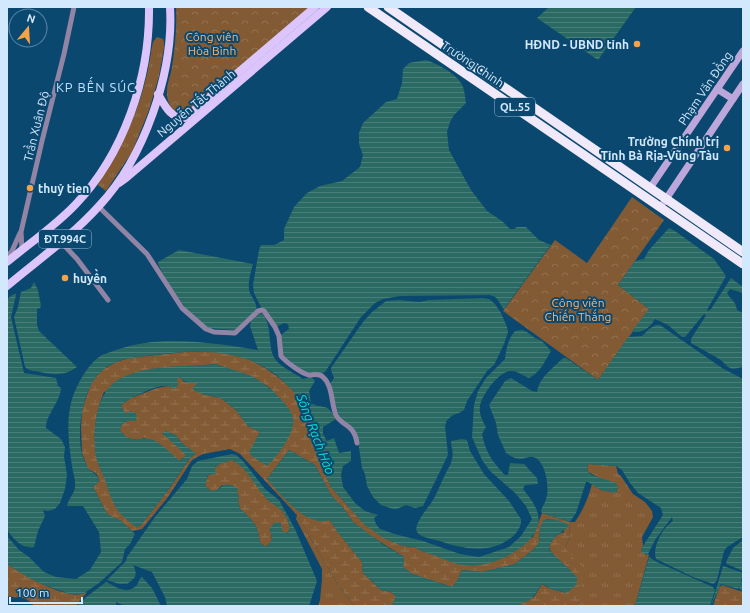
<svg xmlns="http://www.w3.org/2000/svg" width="750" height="613" font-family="Ubuntu,sans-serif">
  <defs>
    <pattern id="grass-tufts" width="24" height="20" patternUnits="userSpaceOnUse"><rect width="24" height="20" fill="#825a33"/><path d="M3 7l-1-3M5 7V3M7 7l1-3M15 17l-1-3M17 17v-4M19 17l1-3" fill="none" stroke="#937251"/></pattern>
    <pattern id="forest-crowns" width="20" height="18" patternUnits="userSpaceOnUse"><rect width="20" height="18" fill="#825a33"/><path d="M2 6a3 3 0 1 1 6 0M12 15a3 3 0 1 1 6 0" fill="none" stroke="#937251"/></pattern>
    <pattern id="wetland-marsh" width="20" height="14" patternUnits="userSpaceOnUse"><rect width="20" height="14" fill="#825a33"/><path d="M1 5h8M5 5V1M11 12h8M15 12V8" fill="none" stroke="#937251"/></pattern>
    <pattern id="water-rules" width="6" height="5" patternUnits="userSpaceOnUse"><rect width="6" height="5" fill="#2a6a63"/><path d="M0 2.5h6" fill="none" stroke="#487f7a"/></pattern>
  </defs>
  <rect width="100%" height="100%" fill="#0b4870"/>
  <g fill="url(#grass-tufts)">
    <path d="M 157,37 L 163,39 L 164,42 L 164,48 L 159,76 L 149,110 L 132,152 L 106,191 L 98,185 L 99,182 C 119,151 136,118 145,82 C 149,69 150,55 153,42 Z"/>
    <path d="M 589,464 L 616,466 L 618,474 L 621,476 L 633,494 L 645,502 L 652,511 L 653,517 L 642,537 L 643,546 L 641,550 L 646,555 L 648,554 L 649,555 L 635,606 L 577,606 L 579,601 L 565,548 L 569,539 L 570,522 L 575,522 C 583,510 588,499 592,484 L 601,490 L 616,493 L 618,487 L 588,472 L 587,467 Z"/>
    <polygon points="297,515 338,585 354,606 318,606 320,600 322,579 322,569 296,519"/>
  </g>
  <g fill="url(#forest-crowns)">
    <path d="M 176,7 L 310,7 L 186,113 C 174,117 166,103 167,91 C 167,83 171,75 172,67 C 175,47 177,27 176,7 Z"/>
    <polygon points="632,197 664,220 618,285 649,309 598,380 503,311 555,240 587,263"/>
  </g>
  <g fill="url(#wetland-marsh)" fill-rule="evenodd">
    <path d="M 184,352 C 202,352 220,351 237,355 C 264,363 313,395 307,428 L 331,487 L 365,525 L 402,546 L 415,547 L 421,551 L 433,554 L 479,565 L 533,537 L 542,513 L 570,522 L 569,539 L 565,548 L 583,568 L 579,601 L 577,606 L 519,606 L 521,603 L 534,597 L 542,584 L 551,589 L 566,593 L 577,584 L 577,577 L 552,553 L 549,547 C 552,539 555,535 564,532 L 565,523 L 548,519 L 544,520 L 540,528 L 539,543 L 533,550 L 515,564 L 482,572 L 462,570 L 457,581 L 452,587 L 412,574 L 403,567 L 404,557 L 368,534 L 353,522 L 344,509 L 331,495 L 315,465 L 289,450 L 267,479 L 330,520 L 337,531 L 362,562 L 363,573 L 381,590 L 391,592 L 396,596 L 392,606 L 354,606 L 338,585 L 297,515 L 240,454 L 230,449 L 203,454 L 192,460 L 168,497 L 142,529 L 132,531 L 121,521 L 107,514 L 93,487 L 99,481 L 97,474 L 88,469 L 82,453 L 81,429 L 82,410 L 91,383 L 102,370 L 116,362 L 129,358 ZM 215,364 L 253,377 L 270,388 L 288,409 L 257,438 L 260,432 L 248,426 L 236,410 L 221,398 L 202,394 L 198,383 L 184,382 L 180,377 L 176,379 L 168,386 L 157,388 L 131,398 L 121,405 L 123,410 L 131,420 C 124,422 120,424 120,431 L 127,438 L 138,440 L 144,438 L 155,441 L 179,461 L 187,455 L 162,433 L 176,435 C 180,443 186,447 194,452 L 169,489 L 141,525 L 136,527 C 125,509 106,484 99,465 C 91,443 95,413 104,392 L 196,366 Z"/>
    <path d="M 232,460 C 247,467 256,486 267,499 C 272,504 280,507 284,513 C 288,519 291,526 288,533 L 270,528 L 272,540 L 266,547 L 260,543 C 259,539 259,533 257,529 C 254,521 246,514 240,509 L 238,500 L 239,496 L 222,485 L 216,491 L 211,491 L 205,486 C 207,471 218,462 232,460 Z"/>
    <path d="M 7,564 C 23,574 69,603 87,592 L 76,606 L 34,606 C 26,595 18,599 7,596 Z"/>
    <polygon points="722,585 743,592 743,606 713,606 719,588"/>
  </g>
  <g fill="url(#water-rules)" fill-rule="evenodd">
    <polygon points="549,7 636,7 598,60 537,18"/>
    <path d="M 426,60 C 438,64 459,75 463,87 C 465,92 465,98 466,103 L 454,115 L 450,122 L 447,132 L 449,150 L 471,190 L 487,211 L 502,221 L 510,229 L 514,229 L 517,227 L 526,227 L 539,240 L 551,245 L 550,246 L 504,309 C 498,303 499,296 489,295 L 400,296 L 383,299 L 375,303 L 361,317 L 325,372 C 303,376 299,367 283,356 L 280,337 L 282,334 L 289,329 L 288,324 L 284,323 L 276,327 L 266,311 L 261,307 L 254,293 L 253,285 L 259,250 L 261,245 L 274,245 L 284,240 L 284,229 L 294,207 L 307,193 L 320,186 L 342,181 L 360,167 L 363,155 L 359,144 L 359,133 L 363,123 L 386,102 L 397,99 L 402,83 L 403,69 L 409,63 Z"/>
    <path d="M 669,228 L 675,231 L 714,259 L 726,276 L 707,310 L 708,311 L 711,309 L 731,278 L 743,287 L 743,293 L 730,289 L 727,293 C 732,302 735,299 737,310 L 743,313 L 743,367 L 733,369 L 728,367 L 721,360 L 691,343 L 691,339 L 705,317 L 706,315 L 704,314 L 685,337 L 682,337 L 668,325 L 655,319 C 651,326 642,335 632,331 L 649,309 L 618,285 L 635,261 L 644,259 L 649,250 Z"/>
    <path d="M 179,250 L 253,264 C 251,271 248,281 249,289 C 250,297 258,302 256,310 L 235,330 L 208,328 L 186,309 L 167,282 L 158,264 L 158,262 Z"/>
    <path d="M 34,282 L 38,290 L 41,306 L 40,308 L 37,309 L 37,325 L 39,331 L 77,367 C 60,379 48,373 29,370 L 25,367 L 14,317 L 18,307 L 21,292 L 31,288 Z"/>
    <path d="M 14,294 L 16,294 L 16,295 L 11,317 L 24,373 L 56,378 L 58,386 L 61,388 C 60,403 46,414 46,428 L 61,439 L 65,447 L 64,456 L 67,475 L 65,489 L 60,503 L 55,509 L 48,511 L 43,510 L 45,516 L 38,531 L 34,547 C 21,549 14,539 7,530 L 7,299 Z"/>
    <polygon points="483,298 489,299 495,304 501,313 507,327 508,332 504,344 494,365 487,371 467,401 464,410 459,413 453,415 447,420 445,426 448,455 423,506 415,508 406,505 397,509 393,509 381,505 373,497 367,486 365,474 362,468 358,441 339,416 330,384 334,378 331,370 331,368 363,322 372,312 386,301 399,300 419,302 429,300"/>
    <path d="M 259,313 L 263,314 C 273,328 267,346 275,359 C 281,367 294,373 303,379 L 311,377 L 315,381 L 309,391 L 311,403 C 317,407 318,405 324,407 C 330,408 333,414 336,419 L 323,427 L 323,434 L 327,441 L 334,438 L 339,453 L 351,451 L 351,461 L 343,466 L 341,475 L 343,487 L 355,503 L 365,511 L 378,515 L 374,518 L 376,524 L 380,529 L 398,535 L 423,541 L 460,554 L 479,557 L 509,547 L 521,536 L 532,519 L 526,506 L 515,493 L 490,471 L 482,460 L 472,437 L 474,405 L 478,391 L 486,378 L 505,359 C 506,349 508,339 515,331 L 522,330 L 527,332 L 535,338 L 542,341 L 551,351 C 545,361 540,373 529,378 C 524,376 517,371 512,371 C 500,369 481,396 480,406 C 479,414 482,420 486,427 L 482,434 C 486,453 492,461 505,475 L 508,475 L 510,463 L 524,464 L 537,478 L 538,484 L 525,485 L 523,489 C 531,499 541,511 538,524 C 533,550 486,570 462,565 C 450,563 434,554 421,551 L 415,547 L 402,546 L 383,538 L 365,525 L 331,487 L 318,460 L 307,428 C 309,416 303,404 296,395 C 259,346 200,348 146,356 C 128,359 119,358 104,369 C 83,384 76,431 82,454 C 83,458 86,464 88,468 C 92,474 96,471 99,481 L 93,487 L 107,514 L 121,521 L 135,534 L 130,544 L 125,549 L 122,562 L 99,583 L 83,594 L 70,594 L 44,585 L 29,578 L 7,564 L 7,536 L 19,550 L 29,557 L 44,572 L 56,577 L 76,579 L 90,570 L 101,552 L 99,532 L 83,506 L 67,506 C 68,499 75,493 75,487 C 76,481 73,473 72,466 C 69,446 66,423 71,403 C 75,387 88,363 102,355 C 106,353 112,352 116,350 C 163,334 211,343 258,350 L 250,326 C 251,320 254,317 259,313 Z"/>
    <path d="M 656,325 L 660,325 L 722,368 L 743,379 L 743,537 L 727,547 L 724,551 L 717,580 L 715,583 L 713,584 L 693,577 L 656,559 C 652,547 663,527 673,521 L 672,517 L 655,540 L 648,554 L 647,555 L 642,553 L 641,550 L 643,546 L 663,515 L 661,508 L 638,493 L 630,483 L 622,470 L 616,466 L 589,464 L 587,467 L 588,472 L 592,475 L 616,483 L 618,487 L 616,493 L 601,490 L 588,482 L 586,482 L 576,513 L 570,522 L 542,513 L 541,511 C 542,506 545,504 546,499 C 550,489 546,460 533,457 C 529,456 525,459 521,459 C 516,459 510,456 506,453 L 498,435 L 496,423 L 489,405 L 505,381 L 511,378 L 532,391 L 537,392 C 539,378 553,368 563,358 L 566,358 L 598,380 L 628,337 L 642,336 L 649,329 Z"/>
    <path d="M 215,364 C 228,369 241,371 253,377 C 265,383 290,404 293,418 C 296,432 277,457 267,466 L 253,457 L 249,452 L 260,432 L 248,426 L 236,410 L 221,398 L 202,394 L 193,390 L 193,387 L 198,383 C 189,383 186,384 180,377 L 177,379 L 178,385 L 174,389 C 172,388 170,387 168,386 C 157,384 130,398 121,405 L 123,410 L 127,414 L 130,411 C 137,413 137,415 136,421 C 128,419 120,422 120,431 C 135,447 140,434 155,441 C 164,445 172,455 180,461 L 186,455 L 162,433 L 166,431 L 176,435 C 182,446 188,446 196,454 L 189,459 L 169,489 L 141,525 L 136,527 C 131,523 124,518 120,513 C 113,506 108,489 105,480 C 102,472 98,465 96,457 C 92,432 95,393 119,379 C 148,364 184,367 215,364 Z"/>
    <path d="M 462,439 L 467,440 L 470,451 L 484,474 L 509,501 L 521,519 C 522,526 517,533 512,537 C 489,556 461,548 436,540 C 431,539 420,537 417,532 C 413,525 427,509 431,503 C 437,495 440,484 445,475 C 447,470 451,465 452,459 C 454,452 451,447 451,441 Z"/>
    <path d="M 289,450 L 315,465 L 331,495 L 344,509 L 353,522 L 384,545 L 404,557 L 403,567 L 412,574 L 452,587 L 457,581 L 462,570 L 482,572 L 515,564 L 533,550 L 539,543 L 540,528 L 544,520 C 552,518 562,521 569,525 C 561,535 553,534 549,548 L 552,553 L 577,577 L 577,584 L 567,593 L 551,589 L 545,585 L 542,584 C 535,593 533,602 521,603 L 519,606 L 392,606 L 396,596 L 391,592 L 381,590 L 375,584 L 363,573 L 362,562 L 337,531 L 330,520 C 306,528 281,495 267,479 Z"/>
    <path d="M 232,454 L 236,455 L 243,461 L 265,489 L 279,500 L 295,529 L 317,581 L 309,606 L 167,606 L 165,597 L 152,572 L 133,565 C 138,575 136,578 127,584 L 119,584 L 107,580 L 126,561 L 127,557 L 155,517 L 187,479 L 192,466 L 198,461 ZM 232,460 C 248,468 256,489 269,501 C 274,505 280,508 284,513 C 288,519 291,526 288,533 L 282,531 L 281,523 L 275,522 L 270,528 L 272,540 L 266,547 L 260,543 C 259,538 259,533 257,529 C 254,521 246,514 240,509 L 238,500 L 239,496 L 237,492 L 238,488 C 220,479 225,490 211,491 L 205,486 L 208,475 L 216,474 L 215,467 L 222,463 Z"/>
    <polygon points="743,540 743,571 727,564 726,562 733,548"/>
    <polygon points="649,557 657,562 713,587 715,590 710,606 635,606"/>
    <polygon points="723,566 743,573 740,585 743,578 743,591 739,589 740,586 738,589 721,584 711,606"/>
    <path d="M 142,577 L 152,588 L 161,606 L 125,606 L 116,602 L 116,604 L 117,606 L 78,606 L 85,598 L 106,582 C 115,586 127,596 137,585 C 139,582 138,580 142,577 Z"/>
  </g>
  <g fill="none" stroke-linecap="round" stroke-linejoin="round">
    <g stroke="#9284a4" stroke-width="5">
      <path d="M 99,207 L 147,254 L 182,308 L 206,329 L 214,332 L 235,333 L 258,311 L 262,310 L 264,311 L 275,327 L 279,336 L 281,356 C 285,361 302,374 309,375 C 314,375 319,373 323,377 C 333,386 331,403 336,415 C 342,427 354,423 357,443"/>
      <polyline points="61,242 77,259 108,300"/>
      <polyline points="22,250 21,232 42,141 64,54 74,7"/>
      <polyline points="7,257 12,251 20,233"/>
    </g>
    <g stroke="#bda7da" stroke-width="7">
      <polyline points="717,89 733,99"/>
      <polyline points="650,188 743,51"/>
      <polyline points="664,202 743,84"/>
    </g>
    <g stroke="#dcc5fa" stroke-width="8">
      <path d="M 158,94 C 165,106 170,118 185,118 L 315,7"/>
      <polyline points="119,183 126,178 327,7"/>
      <path d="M 7,262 C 30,243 55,226 75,205 C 124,154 150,77 149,7"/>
      <path d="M 7,286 C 38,260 72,236 99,206 C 144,158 174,73 170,7"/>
    </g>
    <g stroke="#efe9f9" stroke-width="9">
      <polyline points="368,7 743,264"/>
      <polyline points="388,7 743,252"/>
    </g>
  </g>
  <g fill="#f6a247" stroke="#0b4870" stroke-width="1.5">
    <circle cx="637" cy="44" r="4"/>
    <circle cx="727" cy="148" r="4"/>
    <circle cx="30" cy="188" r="4"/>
    <circle cx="65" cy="278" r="4"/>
  </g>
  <g text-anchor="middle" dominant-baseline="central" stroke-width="4" stroke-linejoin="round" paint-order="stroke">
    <g fill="#0b4870" stroke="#96b8d2" stroke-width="1">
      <rect x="495" y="98" width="40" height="18" rx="3"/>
      <rect x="39" y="230" width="52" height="18" rx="3"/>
    </g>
    <g font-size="11" font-weight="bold" fill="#d2e8fc">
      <text x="515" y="107">QL.55</text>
      <text x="65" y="239">ĐT.994C</text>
    </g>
    <g font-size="12" fill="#f9b675" stroke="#0b4870">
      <text x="212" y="36">Công viên<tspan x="212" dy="14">Hòa Bình</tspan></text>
      <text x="578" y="302">Công viên<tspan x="578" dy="14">Chiến Thắng</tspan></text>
    </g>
    <g font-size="12" font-weight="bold" fill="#d2e8fc" stroke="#0b4870" text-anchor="end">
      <text x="629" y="44">HĐND - UBND tỉnh</text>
      <text x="719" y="141">Trường Chính trị<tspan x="719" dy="14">Tỉnh Bà Rịa-Vũng Tàu</tspan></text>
      <text x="38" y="188" text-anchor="start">thuỷ tien</text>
      <text x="73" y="278" text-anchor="start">huyền</text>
    </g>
    <g font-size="12" fill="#d2e8fc" stroke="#0b4870">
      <text transform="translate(473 64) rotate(34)">Trường Chinh</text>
      <text transform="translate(705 88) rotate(-56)">Phạm Văn Đồng</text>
      <text transform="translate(196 103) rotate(-40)">Nguyễn Tất Thành</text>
      <text transform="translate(36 126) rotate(-76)">Trần Xuân Độ</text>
    </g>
    <g font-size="13" letter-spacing="1" fill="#bee0fd" stroke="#0b4870">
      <text x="96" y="87">KP BẾN SÚC</text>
    </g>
    <g font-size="13" font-style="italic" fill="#0eddcc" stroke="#0b4870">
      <text transform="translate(316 434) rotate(69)">Sông Rạch Hào</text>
    </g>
  </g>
  <rect width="750" height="613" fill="none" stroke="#d2e8fc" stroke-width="16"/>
  <g transform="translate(28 28) rotate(18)"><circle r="19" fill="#0b4870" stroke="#5b88a8"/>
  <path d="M0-3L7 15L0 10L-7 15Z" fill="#f6a247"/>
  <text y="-6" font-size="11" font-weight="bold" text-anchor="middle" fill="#d2e8fc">N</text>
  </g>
  <path d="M10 597v6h72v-6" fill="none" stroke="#d2e8fc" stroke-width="2"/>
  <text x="16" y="597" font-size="12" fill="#d2e8fc" stroke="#0b4870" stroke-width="3" paint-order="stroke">100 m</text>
</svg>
